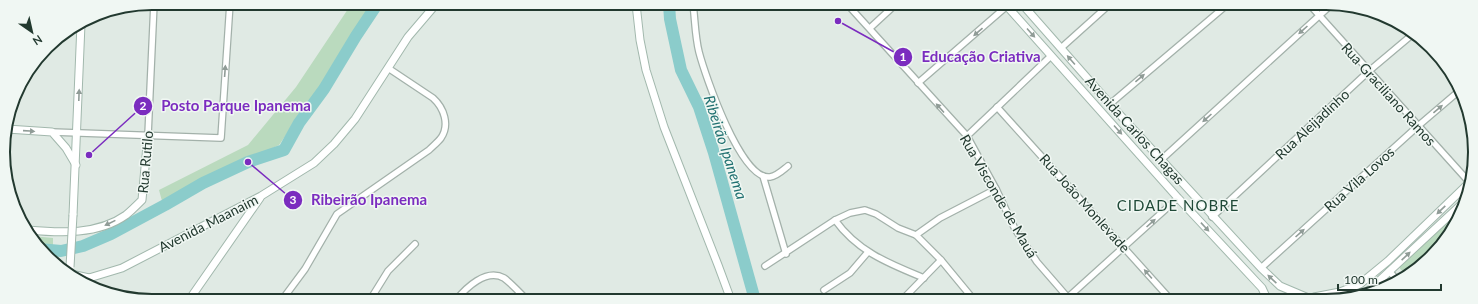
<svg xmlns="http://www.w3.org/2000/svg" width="1478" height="304" font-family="Lato,sans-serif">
  <rect width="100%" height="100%" fill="#e0eae4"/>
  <g fill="#badabe">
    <polygon points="352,3 372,3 330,71 279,145 162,201 159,190 248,145 296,87"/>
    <polygon points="1463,208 1460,218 1431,258 1406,276 1398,266"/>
    <polygon points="32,236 53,238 53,246 37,246"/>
  </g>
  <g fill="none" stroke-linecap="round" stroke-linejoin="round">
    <g stroke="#8bcccb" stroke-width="12">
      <polyline points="669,4 670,19 681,70 699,107 714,153 755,300"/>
      <polyline points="39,249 61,251 83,246 111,234 165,205 203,183 248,162 284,150 299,123 324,89 356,36 378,3"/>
    </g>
    <defs>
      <g id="street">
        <path d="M 693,4 C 695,19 695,36 699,52 C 705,75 741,181 770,177 C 777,176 783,170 788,166"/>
        <polyline points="847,4 967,136 996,189 1015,229 1037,262 1070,300"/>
        <polyline points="1309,4 1470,183"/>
        <polyline points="870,28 896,4"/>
        <polyline points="1061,48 1110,4"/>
        <polyline points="918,83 1007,6"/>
        <polyline points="1110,104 1228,4"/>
        <polyline points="997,107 1172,301"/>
        <polyline points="52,132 221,138 230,3"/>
        <polyline points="148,135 154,3"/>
        <polyline points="967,136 1051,56"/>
        <polyline points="1162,159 1332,4"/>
        <polyline points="763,176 786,254"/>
        <polyline points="1212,217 1369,71 1413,34"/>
        <path d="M 835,220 C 858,252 890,264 924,278"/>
        <polyline points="916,235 940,218 996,189"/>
        <polyline points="765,266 835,220 850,213 865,210 876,214 898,228 916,235 941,260 974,300"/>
        <polyline points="1261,268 1418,126 1459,91"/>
        <polyline points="1389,271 1398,281"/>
        <polyline points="824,290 850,273 868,252"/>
        <path d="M 282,300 L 305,269 L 337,214 L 429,150 C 433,146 438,142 441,138 C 450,125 444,108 433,98 L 388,68"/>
        <polyline points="370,300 388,271 415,244"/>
        <path d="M 456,300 C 466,288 486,268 504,278 C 512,284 520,293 527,300"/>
        <polyline points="902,300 941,260"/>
        <polyline points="1065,300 1178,198"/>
      </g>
      <g id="secondary">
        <polyline points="636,4 640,40 646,70 664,127 718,265 731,300"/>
        <polyline points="1005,4 1178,198 1262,288 1268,301"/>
        <polyline points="1022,4 1110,104 1261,268 1280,286 1306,297"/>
        <polyline points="7,129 52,132 66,148 76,165"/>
        <polyline points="73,215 81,24"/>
        <path d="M 28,230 C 60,233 98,235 126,215 C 131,211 137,205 142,200 L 148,135"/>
        <polyline points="71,274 89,278"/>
        <polyline points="82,282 89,278 122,268 261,196 314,163 334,144 355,119 408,37 437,3"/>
        <polyline points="1366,293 1465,201"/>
        <polyline points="1314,297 1340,292 1360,284 1388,261 1471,181"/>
        <polyline points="189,300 260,198"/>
      </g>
    </defs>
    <use href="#street" stroke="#a3b1aa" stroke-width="8"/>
    <use href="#secondary" stroke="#a2b8ad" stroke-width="9"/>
    <use href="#street" stroke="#fff" stroke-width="5.5"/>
    <use href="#secondary" stroke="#fff" stroke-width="7"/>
    <defs>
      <polyline id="secondary-bridge" points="70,267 73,215"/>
    </defs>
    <use href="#secondary-bridge" stroke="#a2b8ad" stroke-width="9" stroke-linecap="butt"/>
    <use href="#secondary-bridge" stroke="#fff" stroke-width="7"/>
  </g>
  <defs><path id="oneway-solid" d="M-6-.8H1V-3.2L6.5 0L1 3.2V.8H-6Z"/></defs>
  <g fill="#909c97">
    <use href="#oneway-solid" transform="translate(1303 30) rotate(138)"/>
    <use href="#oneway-solid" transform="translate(978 32) rotate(139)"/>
    <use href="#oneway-solid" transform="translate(1031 33) rotate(48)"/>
    <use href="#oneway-solid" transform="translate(1071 60) rotate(-131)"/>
    <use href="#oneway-solid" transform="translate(225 71) rotate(-86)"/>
    <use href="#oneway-solid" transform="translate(1140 78) rotate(-40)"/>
    <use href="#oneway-solid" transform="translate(79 95) rotate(-88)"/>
    <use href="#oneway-solid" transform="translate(940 108) rotate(-132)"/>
    <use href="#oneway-solid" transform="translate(1438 109) rotate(-40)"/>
    <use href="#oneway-solid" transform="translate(1207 118) rotate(138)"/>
    <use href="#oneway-solid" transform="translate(1118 130) rotate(48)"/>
    <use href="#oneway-solid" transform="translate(29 131) rotate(4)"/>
    <use href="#oneway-solid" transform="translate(1441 210) rotate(136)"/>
    <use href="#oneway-solid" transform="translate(110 223) rotate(154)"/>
    <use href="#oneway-solid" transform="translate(1151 223) rotate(-42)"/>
    <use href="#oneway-solid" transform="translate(1205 227) rotate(47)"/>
    <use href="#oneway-solid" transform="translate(1300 233) rotate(-42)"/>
    <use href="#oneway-solid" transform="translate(1406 256) rotate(-43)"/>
    <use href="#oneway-solid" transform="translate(1148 274) rotate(-131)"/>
    <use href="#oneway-solid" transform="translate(1272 279) rotate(-137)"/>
  </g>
  <g text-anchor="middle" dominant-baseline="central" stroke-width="3" stroke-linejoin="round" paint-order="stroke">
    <g font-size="14" fill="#22392f" stroke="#f0f7f3">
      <text transform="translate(1389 94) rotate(48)">Rua Graciliano Ramos</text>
      <text transform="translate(1312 124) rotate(-43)">Rua Aleijadinho</text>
      <text transform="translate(1135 130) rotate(48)">Avenida Carlos Chagas</text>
      <text transform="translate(145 162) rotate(-85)">Rua Rutilo</text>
      <text transform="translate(1359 179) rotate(-42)">Rua Vila Lovos</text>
      <text transform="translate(999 196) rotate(60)">Rua Visconde de Mauá</text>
      <text transform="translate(1085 203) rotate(48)">Rua João Monlevade</text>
      <text transform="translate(208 223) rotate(-27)">Avenida Maanaim</text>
    </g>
    <g font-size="15" font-style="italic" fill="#217171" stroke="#f0f7f3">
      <text transform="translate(726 147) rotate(72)">Ribeirão Ipanema</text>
    </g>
    <g font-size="15" letter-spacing="1" fill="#204a38" stroke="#f0f7f3">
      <text x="1178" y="205">CIDADE NOBRE</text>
    </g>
  </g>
  <path d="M0 0H1478V304H0ZM152 10H1326A142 142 0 0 1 1468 152V152A142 142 0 0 1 1326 294H152A142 142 0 0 1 10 152V152A142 142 0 0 1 152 10Z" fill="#f0f7f3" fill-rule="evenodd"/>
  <path fill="none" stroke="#22392f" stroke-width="2" d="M152 10H1326A142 142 0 0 1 1468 152V152A142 142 0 0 1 1326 294H152A142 142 0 0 1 10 152V152A142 142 0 0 1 152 10Z"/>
  <path fill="none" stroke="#7b2cbf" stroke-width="1.5" d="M838 21L903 57M89 155L143 106M248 162L293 200"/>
  <g fill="#7b2cbf" stroke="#f0f7f3" stroke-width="1.5">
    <circle cx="838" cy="21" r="4"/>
    <circle cx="89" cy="155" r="4"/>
    <circle cx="248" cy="162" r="4"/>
    <circle cx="903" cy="57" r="10"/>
    <circle cx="143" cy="106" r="10"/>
    <circle cx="293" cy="200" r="10"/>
  </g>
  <g font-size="12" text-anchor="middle" font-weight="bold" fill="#fff">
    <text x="903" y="61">1</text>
    <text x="143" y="110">2</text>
    <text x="293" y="204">3</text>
  </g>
  <g font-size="15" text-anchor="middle" font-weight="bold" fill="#7b2cbf" stroke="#f0f7f3" stroke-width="3" stroke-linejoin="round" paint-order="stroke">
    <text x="981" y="62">Educação Criativa</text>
    <text x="236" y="111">Posto Parque Ipanema</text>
    <text x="369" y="205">Ribeirão Ipanema</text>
  </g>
  <g transform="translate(32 32) rotate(146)" stroke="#f0f7f3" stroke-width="3" paint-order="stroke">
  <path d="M0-3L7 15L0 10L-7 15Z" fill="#22392f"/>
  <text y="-6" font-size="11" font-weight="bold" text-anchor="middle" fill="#22392f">N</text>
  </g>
  <path d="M1338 284v6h103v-6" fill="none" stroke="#22392f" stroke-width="2"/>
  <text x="1344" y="284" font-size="12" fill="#22392f" stroke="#f0f7f3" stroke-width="3" paint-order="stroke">100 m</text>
</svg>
